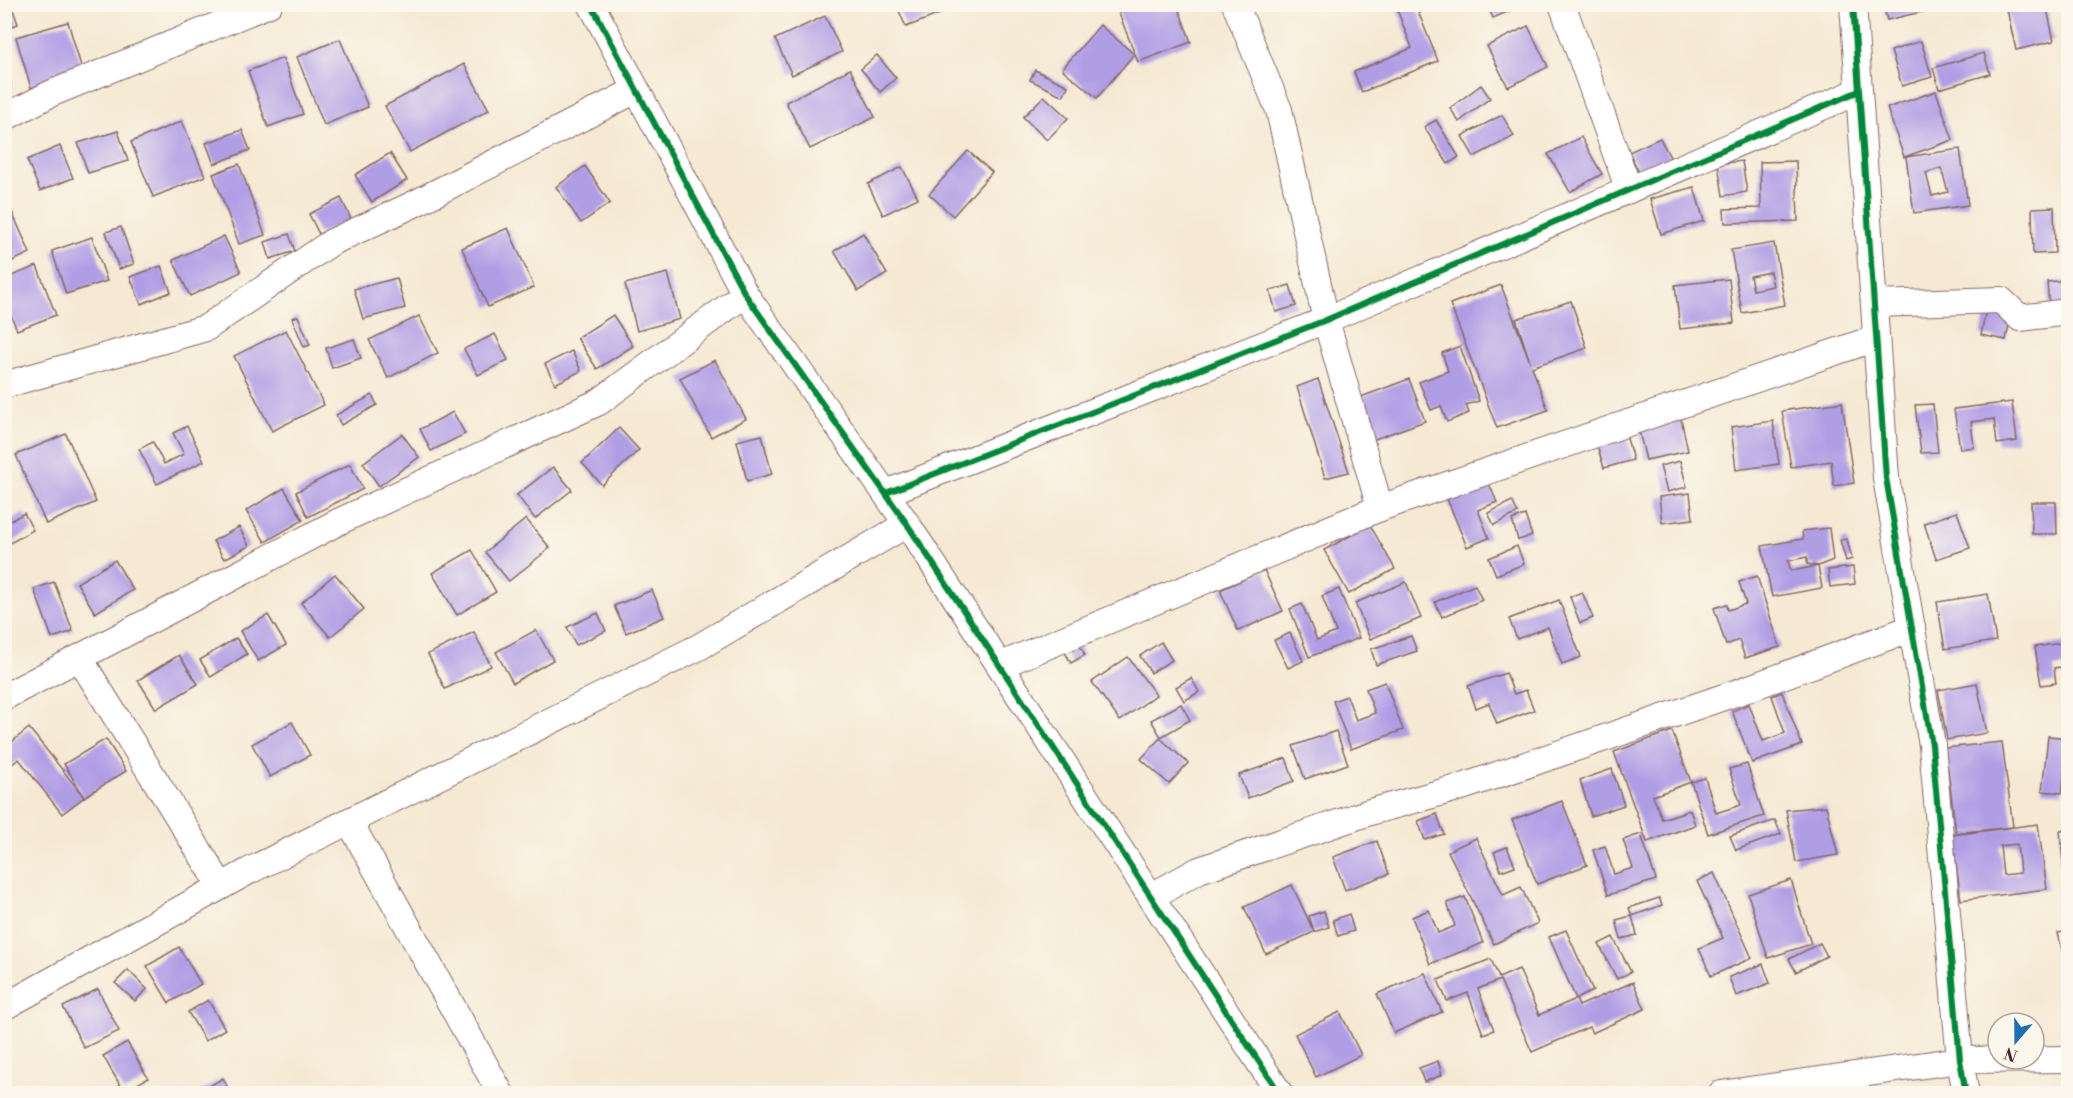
<svg xmlns="http://www.w3.org/2000/svg" width="2073" height="1098" font-family="'Libre Bodoni',serif">
  <rect width="100%" height="100%" fill="#fbf7ec"/>
  <filter id="ink" filterUnits="userSpaceOnUse"><feTurbulence type="fractalNoise" baseFrequency=".0167" numOctaves="2"/><feDisplacementMap in="SourceGraphic" scale="12" xChannelSelector="R" yChannelSelector="G"/><feConvolveMatrix kernelMatrix="1 2 1 2 8 2 1 2 1" color-interpolation-filters="sRGB"/></filter>
  <filter id="wash" filterUnits="userSpaceOnUse"><feTurbulence type="fractalNoise" baseFrequency=".008" numOctaves="4" result="noise"/><feDisplacementMap in="SourceGraphic" scale="24" xChannelSelector="R" yChannelSelector="G"/><feGaussianBlur stdDeviation="1.35" result="paint"/><feColorMatrix in="noise" values="0 0 0 0 0 0 0 0 0 0 0 0 0 0 0 0 0 1.4 0 .05"/><feComposite in="paint" operator="in"/></filter>
  <g filter="url(#wash)">
    <rect width="100%" height="100%" fill="#f5e9d3"/>
    <g id="blocks">
      <g fill="#b09ee5" fill-rule="evenodd">
        <polygon points="4,4 11,4 18,24 7,28"/>
        <polygon points="896,4 957,4 958,7 906,27"/>
        <polygon points="1135,4 1177,4 1191,42 1138,62 1118,11"/>
        <polygon points="1402,4 1415,4 1438,61 1362,92 1354,72 1412,48 1396,7"/>
        <polygon points="1487,4 1520,4 1521,6 1493,18"/>
        <polygon points="1883,4 1933,4 1934,9 1887,20"/>
        <polygon points="2032,4 2046,4 2054,41 2016,50 2007,10"/>
        <polygon points="825,16 842,52 792,75 775,39"/>
        <polygon points="68,22 83,73 31,88 16,37"/>
        <polygon points="1100,25 1134,54 1097,98 1062,69"/>
        <polygon points="1528,26 1548,67 1508,87 1487,46"/>
        <polygon points="340,39 368,107 324,125 297,57"/>
        <polygon points="1921,41 1932,77 1902,86 1891,51"/>
        <polygon points="1984,53 1990,74 1939,89 1933,68"/>
        <polygon points="877,55 896,78 880,92 861,69"/>
        <polygon points="283,58 303,114 268,127 248,71"/>
        <polygon points="4,61 11,84 4,85"/>
        <polygon points="464,64 489,110 410,152 385,106"/>
        <polygon points="850,69 875,117 810,149 786,102"/>
        <polygon points="1035,70 1068,86 1063,96 1030,80"/>
        <polygon points="1481,85 1490,98 1459,122 1450,108"/>
        <polygon points="1936,91 1953,140 1904,157 1887,108"/>
        <polygon points="1044,96 1068,118 1047,140 1023,117"/>
        <polygon points="1502,115 1514,136 1474,157 1462,136"/>
        <polygon points="1436,120 1459,157 1448,164 1424,127"/>
        <polygon points="182,121 205,176 153,197 131,142"/>
        <polygon points="242,130 250,150 214,164 206,143"/>
        <polygon points="118,131 128,161 88,173 78,143"/>
        <polygon points="1581,137 1602,174 1570,192 1548,154"/>
        <polygon points="1660,138 1673,163 1642,178 1629,152"/>
        <polygon points="60,146 73,178 40,191 27,160"/>
        <path d="M 1960,149 L 1968,205 L 1914,213 L 1906,157 ZM 1941,168 L 1948,192 L 1932,196 L 1926,173 Z"/>
        <polygon points="968,151 992,172 953,216 929,194"/>
        <polygon points="390,153 407,180 372,202 355,175"/>
        <polygon points="1742,161 1747,192 1723,196 1718,164"/>
        <polygon points="1796,161 1798,221 1725,223 1724,209 1761,208 1760,162"/>
        <polygon points="239,164 265,235 239,244 213,174"/>
        <polygon points="585,166 610,203 581,223 556,187"/>
        <polygon points="902,167 918,198 883,215 868,184"/>
        <polygon points="1694,187 1704,221 1661,234 1650,199"/>
        <polygon points="341,198 351,219 319,234 309,214"/>
        <polygon points="9,205 30,253 4,265 4,206"/>
        <polygon points="2054,207 2055,253 2033,254 2032,208"/>
        <polygon points="121,227 134,264 119,269 106,232"/>
        <polygon points="508,228 534,287 488,307 462,248"/>
        <polygon points="863,233 887,274 858,291 834,251"/>
        <polygon points="289,234 295,251 270,259 265,242"/>
        <polygon points="224,236 241,272 190,296 173,260"/>
        <polygon points="92,237 107,281 66,294 52,251"/>
        <path d="M 1774,243 L 1785,305 L 1742,313 L 1731,250 ZM 1770,272 L 1773,286 L 1753,290 L 1750,276 Z"/>
        <polygon points="37,266 56,315 17,330 4,298 4,279"/>
        <polygon points="161,266 171,292 141,304 130,277"/>
        <polygon points="668,273 680,319 637,331 625,284"/>
        <polygon points="397,278 405,308 363,319 354,289"/>
        <polygon points="1729,279 1734,323 1680,329 1675,285"/>
        <polygon points="2068,280 2068,305 2049,307 2047,282"/>
        <polygon points="1290,285 1296,306 1276,312 1270,291"/>
        <polygon points="1501,285 1530,362 1516,319 1571,301 1587,348 1532,367 1548,410 1497,428 1450,304"/>
        <polygon points="1986,310 2011,315 2006,340 1981,335"/>
        <polygon points="613,315 633,346 597,369 577,338"/>
        <polygon points="298,316 310,345 304,347 292,318"/>
        <polygon points="419,316 438,353 388,378 369,340"/>
        <polygon points="286,330 324,405 272,431 234,356"/>
        <polygon points="495,334 508,360 478,375 464,349"/>
        <polygon points="2067,337 2068,337 2068,372 2063,372"/>
        <polygon points="354,339 361,358 332,368 326,348"/>
        <polygon points="1460,346 1479,401 1466,405 1469,413 1447,422 1441,406 1431,410 1419,382 1448,371 1442,353"/>
        <polygon points="572,351 581,371 555,384 545,364"/>
        <polygon points="715,360 746,419 711,437 680,378"/>
        <polygon points="1318,379 1349,472 1325,478 1297,387"/>
        <polygon points="1409,379 1425,421 1369,441 1353,400"/>
        <polygon points="372,395 377,405 341,425 336,415"/>
        <polygon points="1842,402 1854,483 1834,486 1831,461 1791,467 1782,411"/>
        <polygon points="2012,402 2017,441 1997,444 1994,419 1971,422 1974,447 1960,449 1954,409"/>
        <polygon points="1933,404 1938,452 1921,453 1915,405"/>
        <polygon points="453,412 465,434 431,451 420,429"/>
        <polygon points="1680,414 1688,451 1646,460 1637,423"/>
        <polygon points="1773,421 1779,464 1736,470 1731,427"/>
        <polygon points="187,426 204,461 157,484 139,449 153,442 164,464 184,454 173,433"/>
        <polygon points="619,428 639,450 602,485 582,463"/>
        <polygon points="1625,431 1633,460 1604,468 1595,439"/>
        <polygon points="66,434 96,502 46,524 16,455"/>
        <polygon points="402,434 419,457 379,486 363,463"/>
        <polygon points="762,435 772,474 747,481 737,441"/>
        <polygon points="1680,461 1687,487 1667,492 1660,466"/>
        <polygon points="350,464 363,489 308,517 296,492"/>
        <polygon points="553,467 572,490 535,519 517,495"/>
        <polygon points="1486,477 1497,502 1478,510 1489,538 1467,547 1445,494"/>
        <polygon points="284,488 303,520 265,542 246,511"/>
        <polygon points="1690,493 1693,519 1662,523 1659,497"/>
        <polygon points="1512,501 1518,513 1494,525 1488,513"/>
        <polygon points="2031,502 2056,502 2057,534 2032,534"/>
        <polygon points="1957,512 1970,548 1936,559 1924,523"/>
        <polygon points="24,513 33,530 5,546 5,524"/>
        <polygon points="1525,515 1532,536 1518,540 1512,520"/>
        <polygon points="526,519 550,548 509,581 485,552"/>
        <polygon points="1370,525 1395,569 1349,594 1324,550"/>
        <polygon points="239,527 249,546 224,559 213,541"/>
        <path d="M 1829,528 L 1833,560 L 1818,566 L 1822,588 L 1772,597 L 1762,546 L 1803,539 L 1802,531 ZM 1807,557 L 1807,564 L 1818,566 L 1791,571 L 1788,561 Z"/>
        <polygon points="1847,539 1852,559 1846,561 1840,540"/>
        <polygon points="1517,546 1524,564 1496,575 1489,558"/>
        <polygon points="472,550 496,592 457,615 432,573"/>
        <polygon points="115,560 133,590 95,613 77,583"/>
        <polygon points="1853,567 1855,584 1830,587 1828,570"/>
        <polygon points="1264,570 1283,611 1238,631 1220,590"/>
        <polygon points="335,574 364,609 330,637 301,603"/>
        <polygon points="1757,576 1780,647 1745,658 1739,640 1726,645 1714,608 1727,604 1728,610 1746,604 1739,582"/>
        <polygon points="54,582 73,631 52,638 34,589"/>
        <polygon points="1406,582 1421,618 1370,639 1355,603"/>
        <polygon points="1475,585 1482,600 1442,617 1435,602"/>
        <polygon points="1339,589 1359,638 1309,657 1290,609 1302,604 1317,640 1336,632 1322,596"/>
        <polygon points="652,590 664,617 626,633 614,606"/>
        <polygon points="1582,592 1593,618 1580,623 1570,597"/>
        <polygon points="1988,594 1996,641 1945,649 1937,602"/>
        <polygon points="1559,600 1581,657 1562,664 1548,627 1517,639 1509,619"/>
        <polygon points="598,613 606,631 576,645 567,627"/>
        <polygon points="268,615 286,645 258,661 240,631"/>
        <polygon points="536,630 553,660 513,683 496,652"/>
        <polygon points="474,632 491,666 445,689 428,654"/>
        <polygon points="1290,633 1303,661 1288,668 1274,640"/>
        <polygon points="1411,636 1417,651 1376,665 1371,649"/>
        <polygon points="236,638 247,654 211,677 200,660"/>
        <polygon points="1076,639 1085,655 1071,663 1062,647"/>
        <polygon points="1161,642 1172,660 1151,673 1140,656"/>
        <polygon points="2068,642 2068,666 2054,668 2056,683 2041,685 2035,647"/>
        <polygon points="179,655 198,684 156,709 138,680"/>
        <polygon points="1128,657 1156,695 1120,721 1092,682"/>
        <polygon points="1506,673 1514,694 1526,690 1534,710 1497,724 1489,703 1476,708 1468,686"/>
        <polygon points="1191,678 1199,692 1184,701 1176,687"/>
        <polygon points="1385,682 1403,730 1351,749 1333,701 1347,696 1356,720 1375,713 1366,689"/>
        <polygon points="1977,683 1987,733 1947,740 1938,690"/>
        <polygon points="1782,692 1802,745 1752,763 1732,711 1749,704 1763,741 1785,733 1772,696"/>
        <polygon points="1181,704 1190,720 1161,737 1151,720"/>
        <polygon points="292,722 310,755 270,777 252,744"/>
        <polygon points="29,728 84,797 62,814 19,759 4,770 4,741 8,745"/>
        <polygon points="1336,731 1348,764 1305,779 1293,746"/>
        <polygon points="1672,731 1691,782 1653,796 1662,819 1690,810 1695,825 1647,842 1614,752"/>
        <polygon points="2048,736 2068,738 2062,793 2042,791"/>
        <polygon points="1160,738 1188,763 1169,784 1141,759"/>
        <polygon points="106,739 126,771 84,797 64,764"/>
        <polygon points="2002,742 2013,827 1956,833 1945,748"/>
        <polygon points="1286,758 1294,781 1248,798 1239,775"/>
        <polygon points="1747,764 1764,816 1708,834 1691,782 1705,778 1716,813 1741,805 1729,769"/>
        <polygon points="1612,769 1624,805 1591,816 1580,780"/>
        <polygon points="1562,801 1587,865 1537,884 1512,820"/>
        <polygon points="1826,806 1838,855 1796,862 1786,810"/>
        <polygon points="1437,814 1444,834 1425,840 1418,821"/>
        <polygon points="1775,820 1781,834 1736,850 1730,836"/>
        <path d="M 2038,824 L 2047,889 L 1961,900 L 1952,835 ZM 2017,844 L 2020,873 L 2003,875 L 2000,846 Z"/>
        <polygon points="2068,830 2068,873 2064,873 2060,831"/>
        <polygon points="1641,834 1656,880 1608,895 1593,850 1605,846 1614,874 1633,868 1623,840"/>
        <polygon points="1476,838 1503,895 1521,887 1538,923 1494,944 1448,851"/>
        <polygon points="1377,841 1389,874 1345,890 1333,857"/>
        <polygon points="1507,847 1515,866 1501,871 1494,852"/>
        <polygon points="1714,873 1752,958 1711,976 1699,948 1723,938 1697,881"/>
        <polygon points="1791,880 1811,944 1768,958 1748,894"/>
        <polygon points="1292,885 1314,932 1266,954 1244,907"/>
        <polygon points="1465,897 1483,943 1430,964 1412,917 1429,910 1438,933 1455,926 1447,903"/>
        <polygon points="1659,898 1662,905 1632,916 1629,908"/>
        <polygon points="1324,911 1329,927 1314,932 1309,916"/>
        <polygon points="1349,914 1354,931 1338,936 1333,920"/>
        <polygon points="1632,916 1637,935 1621,939 1616,920"/>
        <polygon points="1566,930 1593,991 1576,999 1549,937"/>
        <polygon points="2068,931 2068,977 2058,933"/>
        <polygon points="1613,937 1631,972 1617,979 1599,944"/>
        <polygon points="1820,943 1827,956 1796,972 1789,959"/>
        <polygon points="179,947 201,984 169,1003 147,966"/>
        <polygon points="1491,959 1499,978 1519,969 1539,1015 1576,999 1579,1006 1633,982 1645,1009 1592,1033 1589,1027 1532,1052 1500,980 1478,989 1494,1030 1483,1034 1468,993 1447,1001 1438,980"/>
        <polygon points="1763,964 1770,983 1736,996 1729,977"/>
        <polygon points="128,970 147,989 135,1001 115,983"/>
        <polygon points="1425,973 1442,1012 1394,1033 1377,994"/>
        <polygon points="98,989 119,1031 84,1048 63,1007"/>
        <polygon points="208,1000 225,1029 205,1041 188,1012"/>
        <polygon points="1340,1012 1361,1055 1316,1077 1295,1034"/>
        <polygon points="127,1042 148,1078 124,1092 103,1056"/>
        <polygon points="1438,1061 1442,1075 1424,1082 1419,1068"/>
        <polygon points="223,1078 231,1094 196,1094"/>
      </g>
    </g>
  </g>
  <g filter="url(#ink)">
    <use href="#blocks" fill-opacity="0" stroke="#866666" stroke-width="1.5"/>
    <g fill="none" stroke-linecap="round" stroke-linejoin="round">
      <defs>
        <g id="minor">
          <polyline points="591,4 745,294 907,524 1280,1094"/>
          <polyline points="1235,4 1279,110 1326,320 1380,508"/>
          <polyline points="1562,4 1629,190"/>
          <polyline points="1853,4 1886,478 1932,745 1960,1060 1966,1094"/>
          <polyline points="4,118 50,94 269,4"/>
          <polyline points="1874,304 2001,300 2020,318 2068,312"/>
          <polyline points="4,385 206,328 332,242 412,205 636,90"/>
          <polyline points="886,493 1326,320 1859,91"/>
          <polyline points="80,659 221,886"/>
          <polyline points="1001,665 1380,508 1876,338"/>
          <polyline points="4,697 340,521 599,402 745,294"/>
          <polyline points="349,821 501,1094"/>
          <polyline points="1152,896 1199,870 1370,812 1465,786 1744,690 1912,628"/>
          <polyline points="4,1007 249,871 699,647 907,524"/>
          <polyline points="1721,1094 1960,1060 2068,1059"/>
        </g>
      </defs>
      <use href="#minor" stroke="#866666" stroke-width="28"/>
      <use href="#minor" stroke="#fff" stroke-width="26"/>
      <defs>
        <g id="cycleway">
          <polyline points="591,4 745,294 907,524 1280,1094"/>
          <polyline points="1853,4 1886,478 1932,745 1960,1060 1966,1094"/>
          <polyline points="886,493 1326,320 1859,91"/>
        </g>
      </defs>
      <use href="#cycleway" stroke="#fbf7ec" stroke-width="10"/>
      <use href="#cycleway" stroke="#00873e" stroke-width="6"/>
    </g>
  </g>
  <rect width="2073" height="1098" fill="none" stroke="#fbf7ec" stroke-width="24"/>
  <g transform="translate(2016 1041) rotate(200)"><circle r="28" fill="#fbf7ec" stroke="#b4a19f" stroke-width="1.5"/>
  <path d="M0-4.5L10 22L0 15L-10 22Z" fill="#1f6fb2"/>
  <text y="-9" font-size="16" font-weight="bold" text-anchor="middle" fill="#4a1f2b">N</text>
  </g>
</svg>
